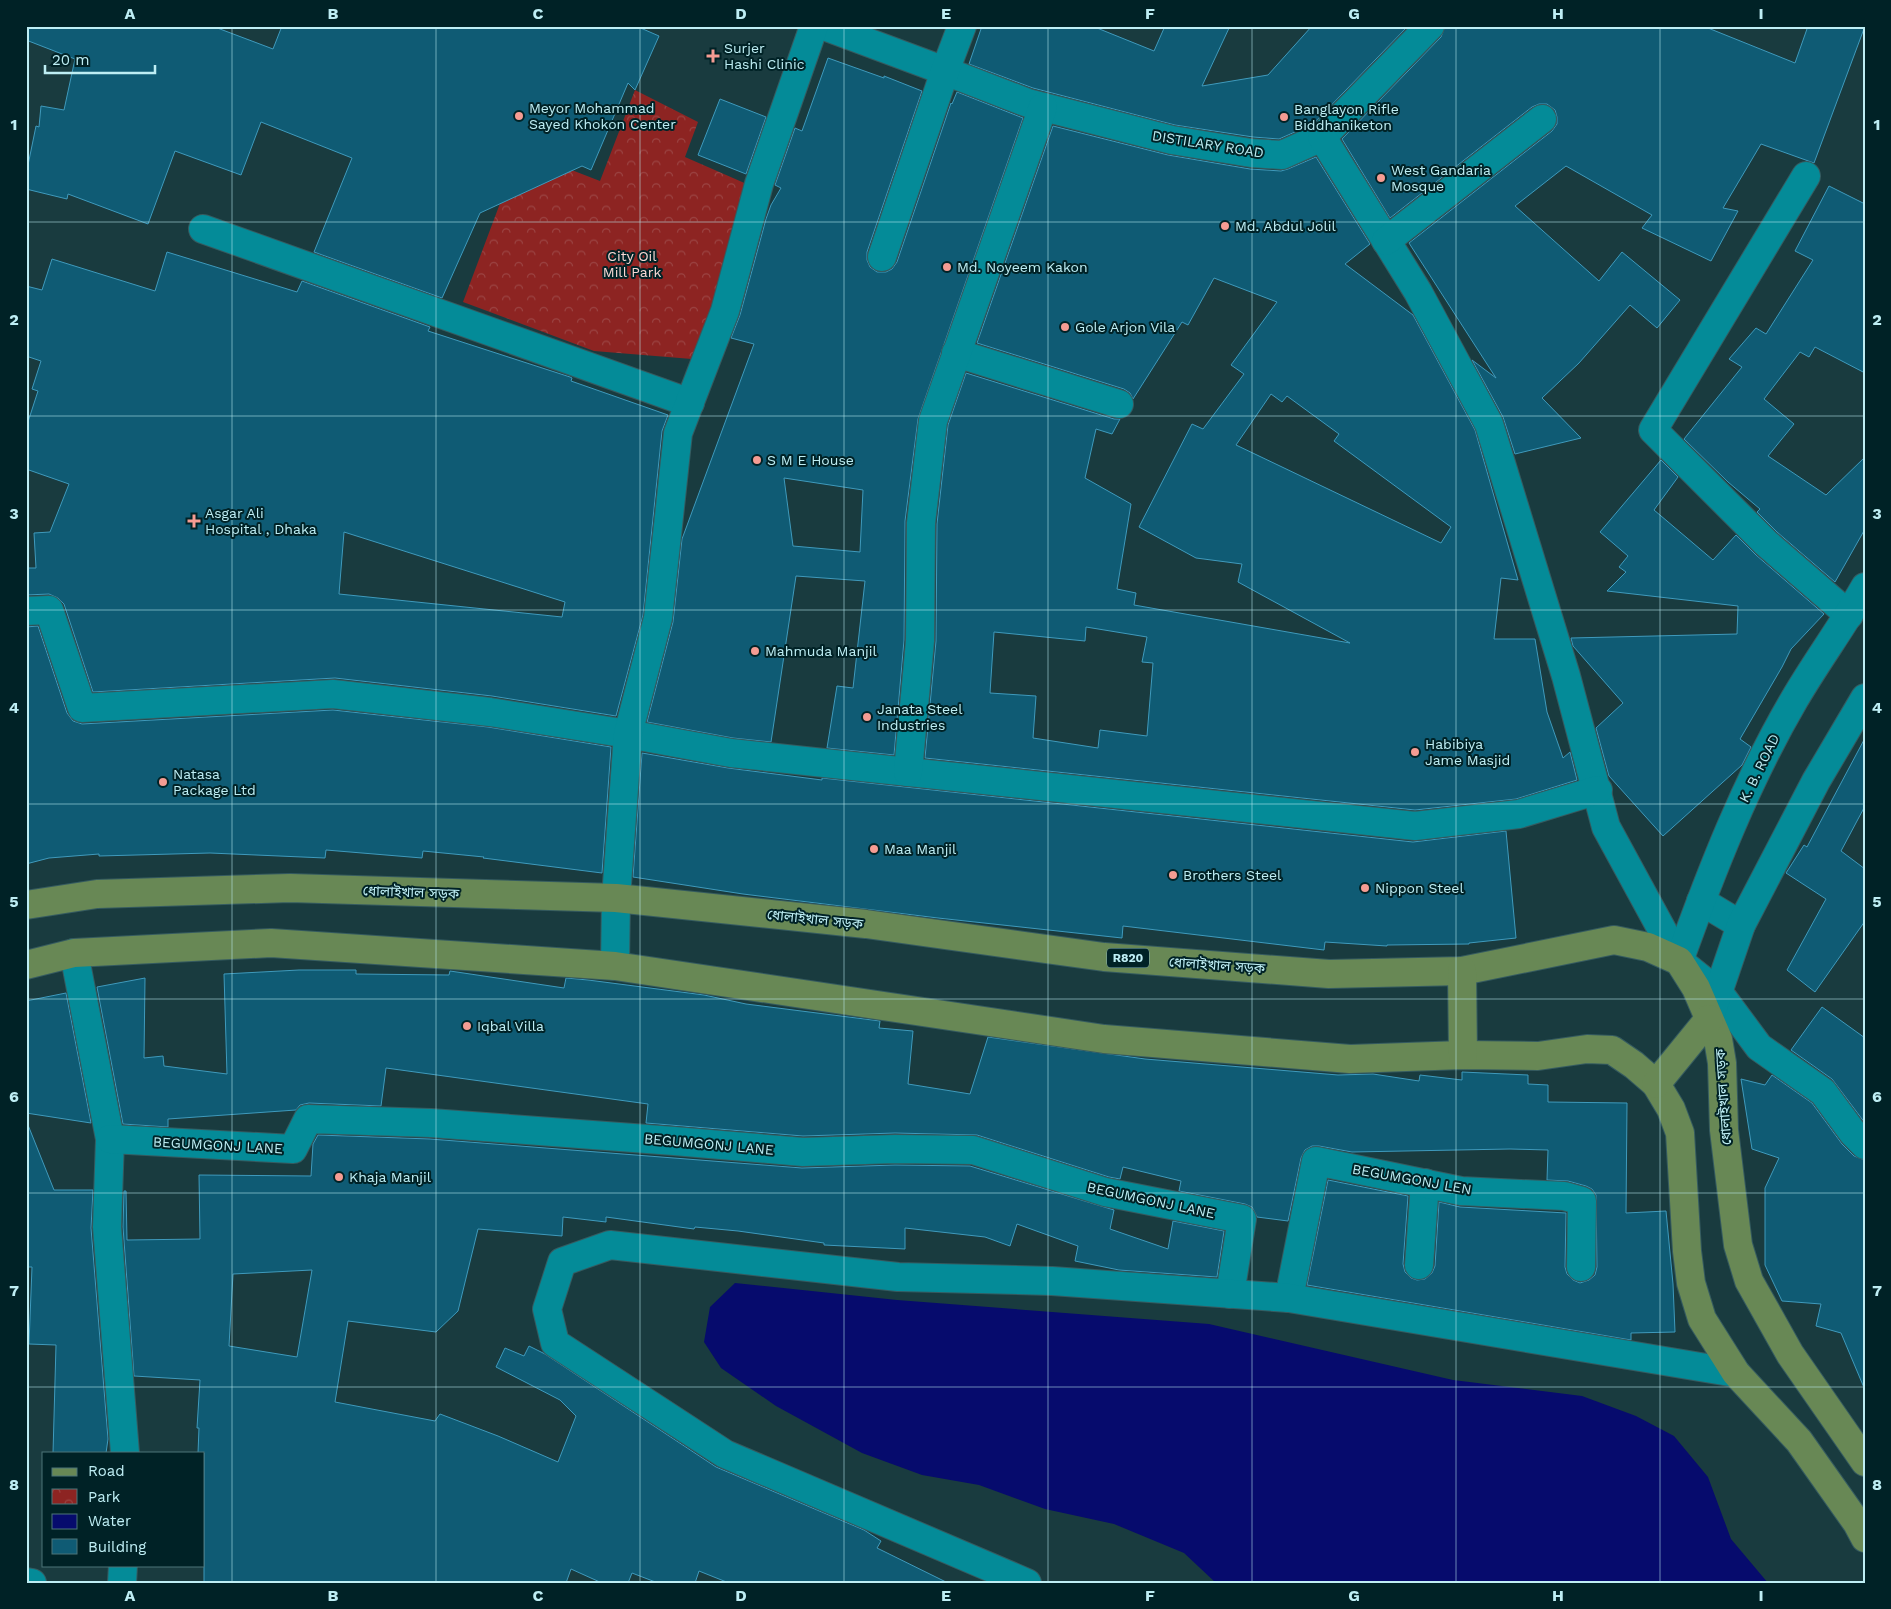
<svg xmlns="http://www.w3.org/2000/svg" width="1891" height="1609" font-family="'Work Sans','Noto Sans Bengali',sans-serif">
  <defs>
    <pattern id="park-crowns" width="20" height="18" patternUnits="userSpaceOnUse" patternTransform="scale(1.25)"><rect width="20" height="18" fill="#8d2422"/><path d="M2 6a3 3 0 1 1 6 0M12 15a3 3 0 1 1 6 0" fill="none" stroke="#9b4443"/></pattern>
  </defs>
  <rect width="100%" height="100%" fill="#193b3f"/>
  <polygon fill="url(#park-crowns)" points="635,90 698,122 685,157 749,185 728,267 692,359 594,351 463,302 520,150 600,181"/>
  <polygon fill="#060b6d" points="735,1283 897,1300 1209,1324 1453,1380 1582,1396 1636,1416 1674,1436 1708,1477 1731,1539 1768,1583 1216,1583 1184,1553 1114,1524 1045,1509 979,1485 922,1475 862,1453 776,1406 721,1368 704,1342 710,1307"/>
  <g fill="#0f5b74" stroke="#3f9abc" fill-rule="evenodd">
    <polygon points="26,26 212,26 273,49 282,26 636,26 659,36 635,90 628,83 591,170 582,166 480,213 442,298 314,252 352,158 261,122 241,175 175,151 148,224 68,194 67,199 26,189 26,175 36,126 39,127 41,106 64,110 75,59 26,40"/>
    <polygon points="982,26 1092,26 1154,51 1165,26 1230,26 1202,86 1268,75 1312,26 1408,26 1313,124 1279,139 1253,137 1175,125 1033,88 969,64"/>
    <polygon points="1445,26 1703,26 1795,63 1808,26 1865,26 1814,163 1761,144 1723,208 1738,211 1711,261 1642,228 1652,215 1566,166 1515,206 1599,281 1622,252 1680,300 1657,328 1630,305 1579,363 1542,398 1581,438 1515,454 1503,417 1472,360 1496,378 1409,243 1552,131 1557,124 1557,117 1555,110 1547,104 1539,104 1532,107 1390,218 1342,139 1441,37"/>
    <path d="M 828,58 L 884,78 L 884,76 L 922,91 L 867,252 L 867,260 L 870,267 L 877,272 L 886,272 L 892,269 L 897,262 L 951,103 L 952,104 L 957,92 L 1023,118 L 918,419 L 905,521 L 904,640 L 894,755 L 827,748 L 837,686 L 853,688 L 865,581 L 796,576 L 771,742 L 733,738 L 647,722 L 673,622 L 682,539 L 754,344 L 731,338 L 740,315 L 766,219 L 771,205 L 781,188 L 775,185 L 795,128 L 802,131 ZM 784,478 L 863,490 L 860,552 L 793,546 Z"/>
    <polygon points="720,99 766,117 746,174 698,155"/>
    <path d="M 1053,126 L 1168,155 L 1250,169 L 1281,171 L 1288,169 L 1316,157 L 1370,244 L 1345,264 L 1413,315 L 1475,430 L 1518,580 L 1501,578 L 1494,639 L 1535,639 L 1547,712 L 1563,758 L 1570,752 L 1577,780 L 1516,799 L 1415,810 L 925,758 L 936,641 L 937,524 L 948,425 L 966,373 L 1114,419 L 1120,419 L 1112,434 L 1096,429 L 1085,478 L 1131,504 L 1117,589 L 1136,593 L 1134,605 L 1350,643 L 1238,582 L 1242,564 L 1196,558 L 1139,527 L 1192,424 L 1203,429 L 1244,374 L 1231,365 L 1277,302 L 1214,278 L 1188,325 L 1182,322 L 1133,399 L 1130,393 L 1124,389 L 977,343 ZM 1271,394 L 1282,402 L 1287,396 L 1339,434 L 1334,441 L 1451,527 L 1441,543 L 1236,445 ZM 1086,627 L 1147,637 L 1142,662 L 1153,663 L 1147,736 L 1100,730 L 1098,748 L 1033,738 L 1036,696 L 990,693 L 994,632 L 1085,641 Z"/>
    <polygon points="1829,186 1865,204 1865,373 1815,347 1809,357 1800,352 1764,399 1794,424 1768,456 1826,495 1865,457 1865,529 1835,582 1777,532 1757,512 1760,509 1728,482 1684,439 1742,367 1729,359 1756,328 1766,334 1813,260 1795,251"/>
    <path d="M 167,252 L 297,292 L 302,281 L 430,327 L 428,331 L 570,377 L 572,378 L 571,381 L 668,415 L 662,431 L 643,615 L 616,716 L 492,696 L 335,678 L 93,692 L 64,604 L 58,598 L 49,594 L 26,595 L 26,568 L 36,568 L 34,533 L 50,532 L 69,484 L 26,469 L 26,428 L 38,391 L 32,389 L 41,361 L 26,356 L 26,286 L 42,290 L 52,259 L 155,291 ZM 344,532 L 565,602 L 562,617 L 339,594 Z"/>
    <polygon points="1661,460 1678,477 1654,510 1713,560 1736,535 1756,555 1824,614 1791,649 1782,667 1740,739 1751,747 1742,765 1663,836 1609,776 1596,728 1623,703 1573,646 1571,638 1737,634 1738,606 1607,591 1626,572 1619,567 1628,556 1600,532"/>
    <polygon points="38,626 67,713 73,721 82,724 333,710 488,727 611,747 602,873 483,858 484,857 423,851 422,858 326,850 325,858 210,853 99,856 99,854 49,858 26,864 26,627"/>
    <polygon points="1865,738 1865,806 1841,851 1865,869 1865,921 1815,992 1787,970 1826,899 1786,873 1804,845 1807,847"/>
    <polygon points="642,753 728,768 822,780 822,778 1413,842 1506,831 1516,938 1469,943 1469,944 1387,945 1387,946 1325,942 1324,950 1123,926 1122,938 938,918 743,894 633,877"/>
    <polygon points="299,970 356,970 356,974 449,975 450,971 564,988 566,978 588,980 704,995 746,1004 880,1021 879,1028 913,1031 908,1084 970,1094 988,1037 1145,1059 1338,1075 1373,1074 1419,1081 1420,1075 1462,1080 1462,1072 1528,1075 1528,1084 1548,1085 1548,1102 1627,1103 1626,1213 1666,1211 1673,1284 1675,1332 1631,1333 1631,1340 1307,1285 1328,1180 1408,1196 1403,1264 1405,1272 1411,1278 1417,1280 1425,1279 1432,1273 1435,1266 1439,1202 1460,1207 1566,1213 1565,1267 1567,1274 1573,1280 1580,1283 1589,1280 1595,1275 1597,1267 1596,1195 1592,1189 1586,1186 1568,1181 1547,1180 1548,1150 1510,1149 1352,1152 1319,1146 1312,1146 1305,1150 1301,1158 1288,1221 1257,1217 1252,1207 1245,1204 1179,1191 1181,1181 1123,1167 1120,1179 1109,1177 977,1135 895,1133 803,1136 646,1123 648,1104 386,1068 381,1106 309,1103 300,1105 296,1110 168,1119 168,1127 123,1124 97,987 145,978 144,1058 163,1056 164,1066 227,1074 224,974"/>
    <polygon points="66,993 91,1123 26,1113 26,1001"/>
    <polygon points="1822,1007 1865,1038 1865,1123 1832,1079 1791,1050"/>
    <polygon points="1772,1075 1812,1103 1842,1144 1854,1156 1865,1160 1865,1390 1841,1333 1816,1326 1821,1304 1782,1301 1765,1265 1765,1188 1779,1158 1752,1149 1741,1079 1765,1085"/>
    <polygon points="26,1125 28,1125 54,1190 93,1190 91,1228 108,1439 106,1453 53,1453 56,1345 29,1344 32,1267 26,1267"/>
    <path d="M 318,1135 L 430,1139 L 802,1168 L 895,1165 L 970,1166 L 1114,1210 L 1110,1229 L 1168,1249 L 1173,1221 L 1224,1231 L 1217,1277 L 1119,1270 L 1075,1261 L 1078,1246 L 1017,1224 L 1010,1246 L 985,1237 L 905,1228 L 905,1249 L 824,1245 L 824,1243 L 738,1231 L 695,1227 L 694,1229 L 606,1217 L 606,1222 L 563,1217 L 562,1236 L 478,1229 L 458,1311 L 436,1332 L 348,1321 L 335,1402 L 435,1421 L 440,1414 L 498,1436 L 558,1462 L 576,1416 L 560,1400 L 496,1367 L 505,1348 L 524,1356 L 529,1346 L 545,1354 L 716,1467 L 864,1530 L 881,1541 L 877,1548 L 948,1583 L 729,1583 L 699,1571 L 695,1583 L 658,1583 L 632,1573 L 628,1583 L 602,1583 L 571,1569 L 566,1583 L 204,1583 L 204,1453 L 198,1453 L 199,1428 L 197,1428 L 200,1380 L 134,1376 L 123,1227 L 124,1191 L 126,1191 L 127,1240 L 200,1239 L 199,1175 L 311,1176 L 313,1144 ZM 312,1270 L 297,1357 L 229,1346 L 233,1274 Z"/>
  </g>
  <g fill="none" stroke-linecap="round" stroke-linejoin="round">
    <defs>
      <g id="minor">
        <polyline points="824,26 945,71 1028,103 1172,140 1251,153 1282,155 1322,137 1430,26"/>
        <polyline points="1322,137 1418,292 1489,424 1566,676 1606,827 1679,961 1719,993 1759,1047 1823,1092 1853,1133 1865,1145"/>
        <polyline points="1806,176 1653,430 1766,543 1849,615"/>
        <polyline points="203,229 690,403"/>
        <polyline points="1386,241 1542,119"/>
        <polyline points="882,257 945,71 962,26"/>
        <polyline points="956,353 1119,404"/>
        <polyline points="26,611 49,610 82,708 333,694 490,712 628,734 731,753 1415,826 1519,814 1598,790"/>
        <polyline points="908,772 920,641 921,523 933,421 1043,107"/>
        <polyline points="74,953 110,1139 107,1227 125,1453"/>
        <polyline points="615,966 616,898 628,734 658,618 678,433 725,311 759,184 814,26"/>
        <polyline points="110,1139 293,1149 308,1119 431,1123 674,1141 803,1152 895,1149 973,1150 1105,1192 1242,1219 1230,1294"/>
        <polyline points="1419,1265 1425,1183"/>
        <polyline points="1289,1298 1316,1161 1461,1191 1564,1196 1582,1201 1581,1267"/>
        <polyline points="26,1582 32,1583"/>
        <polyline points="122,1583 123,1565"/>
        <polyline points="1027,1583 725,1454 555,1343 547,1309 562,1262 610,1245 898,1277 1052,1281 1289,1298 1736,1373"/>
      </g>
      <g id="secondary">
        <polyline points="1701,901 1741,925"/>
        <path d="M 1679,961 C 1711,872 1746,782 1794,700 C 1816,662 1843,626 1865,587"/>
        <polyline points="1709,1019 1741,925 1816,781 1865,698"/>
      </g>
      <g id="primary">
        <polyline points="26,905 97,894 290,888 616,898 866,924 1104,957 1329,974 1462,971 1614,940 1648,947 1679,961 1696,988 1718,1039 1722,1063 1724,1130 1738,1245 1749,1281 1790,1354 1865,1462"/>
        <polyline points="26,965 74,953 271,943 615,966 1104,1039 1350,1059 1463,1055 1538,1056 1587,1049 1612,1050 1634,1065 1656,1084 1671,1109 1680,1133 1687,1251 1691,1283 1702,1319 1736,1373 1799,1441 1857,1523 1865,1538"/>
        <polyline points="1462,971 1463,1055"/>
        <polyline points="1656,1084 1709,1019"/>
      </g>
    </defs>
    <use href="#minor" stroke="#355b60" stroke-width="30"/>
    <use href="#secondary" stroke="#355b60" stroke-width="30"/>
    <use href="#primary" stroke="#355b60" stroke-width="30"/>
    <use href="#minor" stroke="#048b98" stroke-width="28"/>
    <use href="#secondary" stroke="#048b98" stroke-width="28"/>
    <use href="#primary" stroke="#688855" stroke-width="28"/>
  </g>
  <path fill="none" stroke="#beeef4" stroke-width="1" stroke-opacity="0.55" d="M 232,26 L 232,1583M 436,26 L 436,1583M 640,26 L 640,1583M 844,26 L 844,1583M 1048,26 L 1048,1583M 1252,26 L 1252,1583M 1456,26 L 1456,1583M 1660,26 L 1660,1583M 26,222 L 1865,222M 26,416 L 1865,416M 26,610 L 1865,610M 26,804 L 1865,804M 26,999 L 1865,999M 26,1193 L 1865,1193M 26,1387 L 1865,1387"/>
  <g fill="#f59c93" stroke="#002226" stroke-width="2">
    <path d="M710.5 48.5h5v5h5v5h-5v5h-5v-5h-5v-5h5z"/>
    <circle cx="519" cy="116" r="5"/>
    <circle cx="1284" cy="117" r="5"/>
    <circle cx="1381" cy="178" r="5"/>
    <circle cx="1225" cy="226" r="5"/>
    <circle cx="947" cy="267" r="5"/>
    <circle cx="1065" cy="327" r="5"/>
    <circle cx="757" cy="460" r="5"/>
    <path d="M191.5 513.5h5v5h5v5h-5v5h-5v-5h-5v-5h5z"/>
    <circle cx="755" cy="651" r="5"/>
    <circle cx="867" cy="717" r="5"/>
    <circle cx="1415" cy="752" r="5"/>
    <circle cx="163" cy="782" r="5"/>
    <circle cx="874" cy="849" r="5"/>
    <circle cx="1173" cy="875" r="5"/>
    <circle cx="1365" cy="888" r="5"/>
    <circle cx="467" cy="1026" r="5"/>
    <circle cx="339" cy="1177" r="5"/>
  </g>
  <g text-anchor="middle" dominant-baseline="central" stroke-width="4" stroke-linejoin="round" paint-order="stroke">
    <rect fill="#002226" stroke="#85b1b6" stroke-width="1" x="1107" y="948.5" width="42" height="19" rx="4"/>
    <g font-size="12" font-weight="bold" fill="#beeef4">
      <text x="1128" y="958">R820</text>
    </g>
    <g font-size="14" fill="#beeef4" stroke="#002226" text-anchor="start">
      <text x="724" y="48">Surjer<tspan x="724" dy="16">Hashi Clinic</tspan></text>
      <text x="529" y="108">Meyor Mohammad<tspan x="529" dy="16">Sayed Khokon Center</tspan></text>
      <text x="1294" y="109">Banglayon Rifle<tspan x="1294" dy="16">Biddhaniketon</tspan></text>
      <text x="1391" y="170">West Gandaria<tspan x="1391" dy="16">Mosque</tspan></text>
      <text x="1235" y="226">Md. Abdul Jolil</text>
      <text x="957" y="267">Md. Noyeem Kakon</text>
      <text x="1075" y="327">Gole Arjon Vila</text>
      <text x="767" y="460">S M E House</text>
      <text x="205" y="513">Asgar Ali<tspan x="205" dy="16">Hospital , Dhaka</tspan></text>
      <text x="765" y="651">Mahmuda Manjil</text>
      <text x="877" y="709">Janata Steel<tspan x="877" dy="16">Industries</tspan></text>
      <text x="1425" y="744">Habibiya<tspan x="1425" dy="16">Jame Masjid</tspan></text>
      <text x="173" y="774">Natasa<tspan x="173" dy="16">Package Ltd</tspan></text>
      <text x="884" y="849">Maa Manjil</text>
      <text x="1183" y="875">Brothers Steel</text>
      <text x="1375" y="888">Nippon Steel</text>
      <text x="477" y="1026">Iqbal Villa</text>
      <text x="349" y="1177">Khaja Manjil</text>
    </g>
    <g font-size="14" fill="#beeef4" stroke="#002226">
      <text transform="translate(1208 144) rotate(9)">DISTILARY ROAD</text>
      <text transform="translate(1759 768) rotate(-64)">K. B. ROAD</text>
      <text transform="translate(411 892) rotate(2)">ধোলাইখাল সড়ক</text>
      <text transform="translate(815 919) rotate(6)">ধোলাইখাল সড়ক</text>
      <text transform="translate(1217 965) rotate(4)">ধোলাইখাল সড়ক</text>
      <text transform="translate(1723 1097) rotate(-94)">ধোলাইখাল সড়ক</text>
      <text transform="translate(709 1144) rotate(5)">BEGUMGONJ LANE</text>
      <text transform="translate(218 1145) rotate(3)">BEGUMGONJ LANE</text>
      <text transform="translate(1412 1179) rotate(10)">BEGUMGONJ LEN</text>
      <text transform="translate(1151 1200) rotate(12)">BEGUMGONJ LANE</text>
    </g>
    <g font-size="14" fill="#f9d8d4" stroke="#002226">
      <text x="632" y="256">City Oil<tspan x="632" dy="16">Mill Park</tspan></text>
    </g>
  </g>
  <rect width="1891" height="1609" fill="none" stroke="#002226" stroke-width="55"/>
  <rect x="42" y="1452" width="162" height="115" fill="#002226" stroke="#4c7478"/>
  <rect x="52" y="1468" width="25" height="8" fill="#688855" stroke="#4c7478"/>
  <text x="88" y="1476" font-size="15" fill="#beeef4">Road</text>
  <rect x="52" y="1489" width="25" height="15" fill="url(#park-crowns)" stroke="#4c7478"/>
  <text x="88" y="1502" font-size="15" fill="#beeef4">Park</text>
  <rect x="52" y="1514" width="25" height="15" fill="#060b6d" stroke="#4c7478"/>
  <text x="88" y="1526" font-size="15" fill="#beeef4">Water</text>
  <rect x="52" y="1539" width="25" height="15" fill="#0f5b74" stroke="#4c7478"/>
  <text x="88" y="1552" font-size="15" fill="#beeef4">Building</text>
  <path d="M45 65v8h110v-8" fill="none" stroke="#beeef4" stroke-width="2.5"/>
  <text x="52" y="65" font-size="15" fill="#beeef4" stroke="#002226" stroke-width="4" paint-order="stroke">20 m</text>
  <rect x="28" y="28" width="1836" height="1554" fill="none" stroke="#beeef4" stroke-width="2"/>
  <g font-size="16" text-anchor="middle" font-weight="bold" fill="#beeef4">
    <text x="130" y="19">A</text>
    <text x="333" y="19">B</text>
    <text x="538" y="19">C</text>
    <text x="741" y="19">D</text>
    <text x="946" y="19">E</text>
    <text x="1150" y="19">F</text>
    <text x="1354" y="19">G</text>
    <text x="1558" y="19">H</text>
    <text x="1761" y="19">I</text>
    <text x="14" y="130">1</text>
    <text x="1877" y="130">1</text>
    <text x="14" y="325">2</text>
    <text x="1877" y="325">2</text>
    <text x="14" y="519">3</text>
    <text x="1877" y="519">3</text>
    <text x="14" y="713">4</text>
    <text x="1877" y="713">4</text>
    <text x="14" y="907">5</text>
    <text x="1877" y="907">5</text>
    <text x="14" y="1102">6</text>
    <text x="1877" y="1102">6</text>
    <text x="14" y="1296">7</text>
    <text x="1877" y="1296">7</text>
    <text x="14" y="1490">8</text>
    <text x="1877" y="1490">8</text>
    <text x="130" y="1601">A</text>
    <text x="333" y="1601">B</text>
    <text x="538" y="1601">C</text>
    <text x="741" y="1601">D</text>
    <text x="946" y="1601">E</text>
    <text x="1150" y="1601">F</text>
    <text x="1354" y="1601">G</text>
    <text x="1558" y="1601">H</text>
    <text x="1761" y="1601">I</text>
  </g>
</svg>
